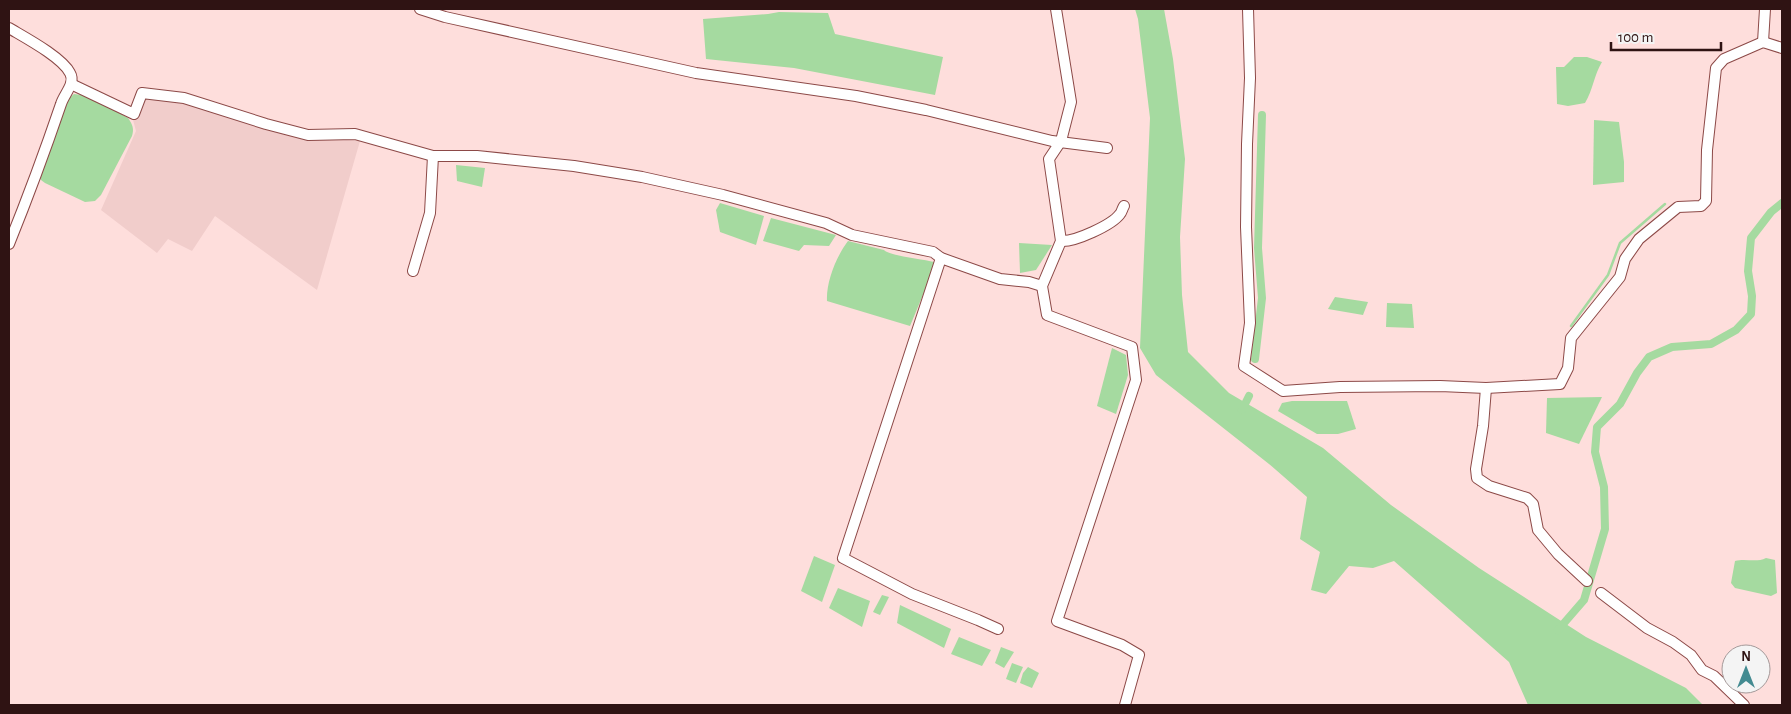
<svg xmlns="http://www.w3.org/2000/svg" width="1791" height="714" font-family="'Alegreya Sans',sans-serif">
  <rect width="100%" height="100%" fill="#fededc"/>
  <polygon fill="#f1cdcb" points="143,96 189,103 306,137 360,141 317,290 215,216 192,251 168,239 157,253 101,210 136,131 133,120"/>
  <g fill="#a5daa0">
    <polygon points="1135,9 1164,9 1173,59 1185,159 1180,237 1182,295 1188,352 1229,393 1323,448 1391,505 1479,568 1586,637 1686,688 1703,705 1528,705 1509,662 1394,561 1373,568 1349,566 1326,594 1311,590 1320,552 1300,539 1307,497 1269,464 1156,375 1140,348 1150,118 1138,19"/>
    <polygon points="779,12 828,13 835,34 943,57 935,95 794,68 706,59 703,19 768,14"/>
    <path d="M 1574,57 L 1587,57 L 1602,62 C 1594,75 1593,90 1585,103 L 1568,106 L 1557,104 L 1556,67 L 1564,67 Z"/>
    <path d="M 74,94 L 89,96 L 128,118 C 133,125 134,129 132,136 L 101,195 L 95,201 L 85,202 L 45,183 L 41,180 L 40,175 L 67,100 Z"/>
    <polygon points="1594,120 1619,122 1624,162 1624,182 1593,185"/>
    <polygon points="456,165 485,168 482,187 457,181"/>
    <polygon points="720,203 764,216 756,245 720,232 716,210"/>
    <polygon points="771,218 836,235 829,246 804,245 799,251 763,241"/>
    <path d="M 848,241 L 884,250 C 890,256 923,259 934,262 L 935,266 L 910,326 L 827,301 C 826,282 836,257 848,241 Z"/>
    <polygon points="1019,243 1052,245 1036,270 1020,273"/>
    <polygon points="1335,297 1368,302 1363,315 1328,309"/>
    <polygon points="1387,303 1412,304 1414,328 1386,327"/>
    <polygon points="1112,348 1126,355 1128,375 1116,414 1097,406"/>
    <polygon points="1602,397 1579,444 1546,433 1547,398"/>
    <polygon points="1292,401 1347,401 1356,429 1338,434 1317,434 1278,411 1282,403"/>
    <polygon points="814,556 835,565 822,602 801,591"/>
    <path d="M 1766,558 L 1775,560 L 1777,593 L 1771,596 L 1735,588 L 1731,583 L 1735,561 C 1746,558 1756,563 1766,558 Z"/>
    <polygon points="838,588 870,601 862,627 829,608"/>
    <polygon points="882,595 889,597 880,615 873,612"/>
    <polygon points="900,605 951,629 944,648 897,623"/>
    <polygon points="959,637 991,650 982,666 951,654"/>
    <polygon points="1001,647 1014,652 1004,668 995,663"/>
    <polygon points="1012,663 1023,667 1016,683 1006,679"/>
    <polygon points="1028,667 1039,673 1032,688 1020,683 1023,673"/>
  </g>
  <g fill="none" stroke-linecap="round" stroke-linejoin="round">
    <polyline stroke="#a5daa0" stroke-width="2.5" points="1571,326 1608,275 1620,243 1665,204"/>
    <g stroke="#a5daa0" stroke-width="8">
      <polyline points="1255,359 1262,298 1258,248 1262,115"/>
      <polyline points="1242,410 1249,396"/>
      <polyline points="1558,630 1584,600 1605,529 1604,487 1595,452 1597,427 1620,404 1637,373 1649,357 1672,347 1711,344 1736,330 1751,314 1752,296 1748,271 1751,238 1771,212 1782,203"/>
    </g>
    <defs>
      <g id="minor">
        <polyline points="420,9 445,17 696,73 856,96 926,110 1052,141 1107,148"/>
        <polyline points="1056,9 1071,102 1061,141 1049,159 1061,241 1042,286 1047,315 1132,347 1136,380 1057,621 1122,645 1139,655 1125,705"/>
        <polyline points="1248,9 1250,78 1247,144 1246,227 1250,323 1244,366 1283,391 1340,387 1440,386 1486,388 1560,384 1568,368 1571,338 1620,277 1625,259 1639,239 1678,207 1701,206 1706,201 1707,150 1716,68 1724,59 1763,42 1782,48"/>
        <path d="M 9,28 C 24,37 62,57 70,73 C 76,83 64,94 61,104 C 45,151 28,197 9,244"/>
        <polyline points="1763,42 1765,9"/>
        <polyline points="71,84 134,114 142,93 184,98 266,124 308,135 355,134 433,156 477,156 574,166 642,177 723,195 826,223 852,235 933,252 941,258 1000,279 1029,282 1042,286"/>
        <path d="M 1061,241 C 1075,242 1112,225 1120,214 C 1122,212 1122,209 1124,206"/>
        <polyline points="941,258 843,558 912,594 978,620 998,629"/>
        <polyline points="413,271 430,213 433,156"/>
        <polyline points="1486,388 1483,426 1476,469 1477,478 1489,486 1527,498 1533,504 1538,530 1558,554 1587,581"/>
        <polyline points="1601,593 1647,628 1673,642 1691,655 1702,670 1714,676 1744,705"/>
      </g>
    </defs>
    <use href="#minor" stroke="#8c4947" stroke-width="12"/>
    <use href="#minor" stroke="#fff" stroke-width="10"/>
  </g>
  <rect width="1791" height="714" fill="none" stroke="#2f1313" stroke-width="20"/>
  <g transform="translate(1746 669)"><circle r="24" fill="#f4f4f4" stroke="#a59a9a"/>
  <path d="M0-4L9 19L0 12L-9 19Z" fill="#438b91"/>
  <text y="-8" font-size="14" font-weight="bold" text-anchor="middle" fill="#2f1313">N</text>
  </g>
  <path d="M1611 42v8h110v-8" fill="none" stroke="#2f1313" stroke-width="2.5"/>
  <text x="1618" y="42" font-size="15" fill="#2f1313" stroke="#f4f4f4" stroke-width="4" paint-order="stroke">100 m</text>
</svg>
